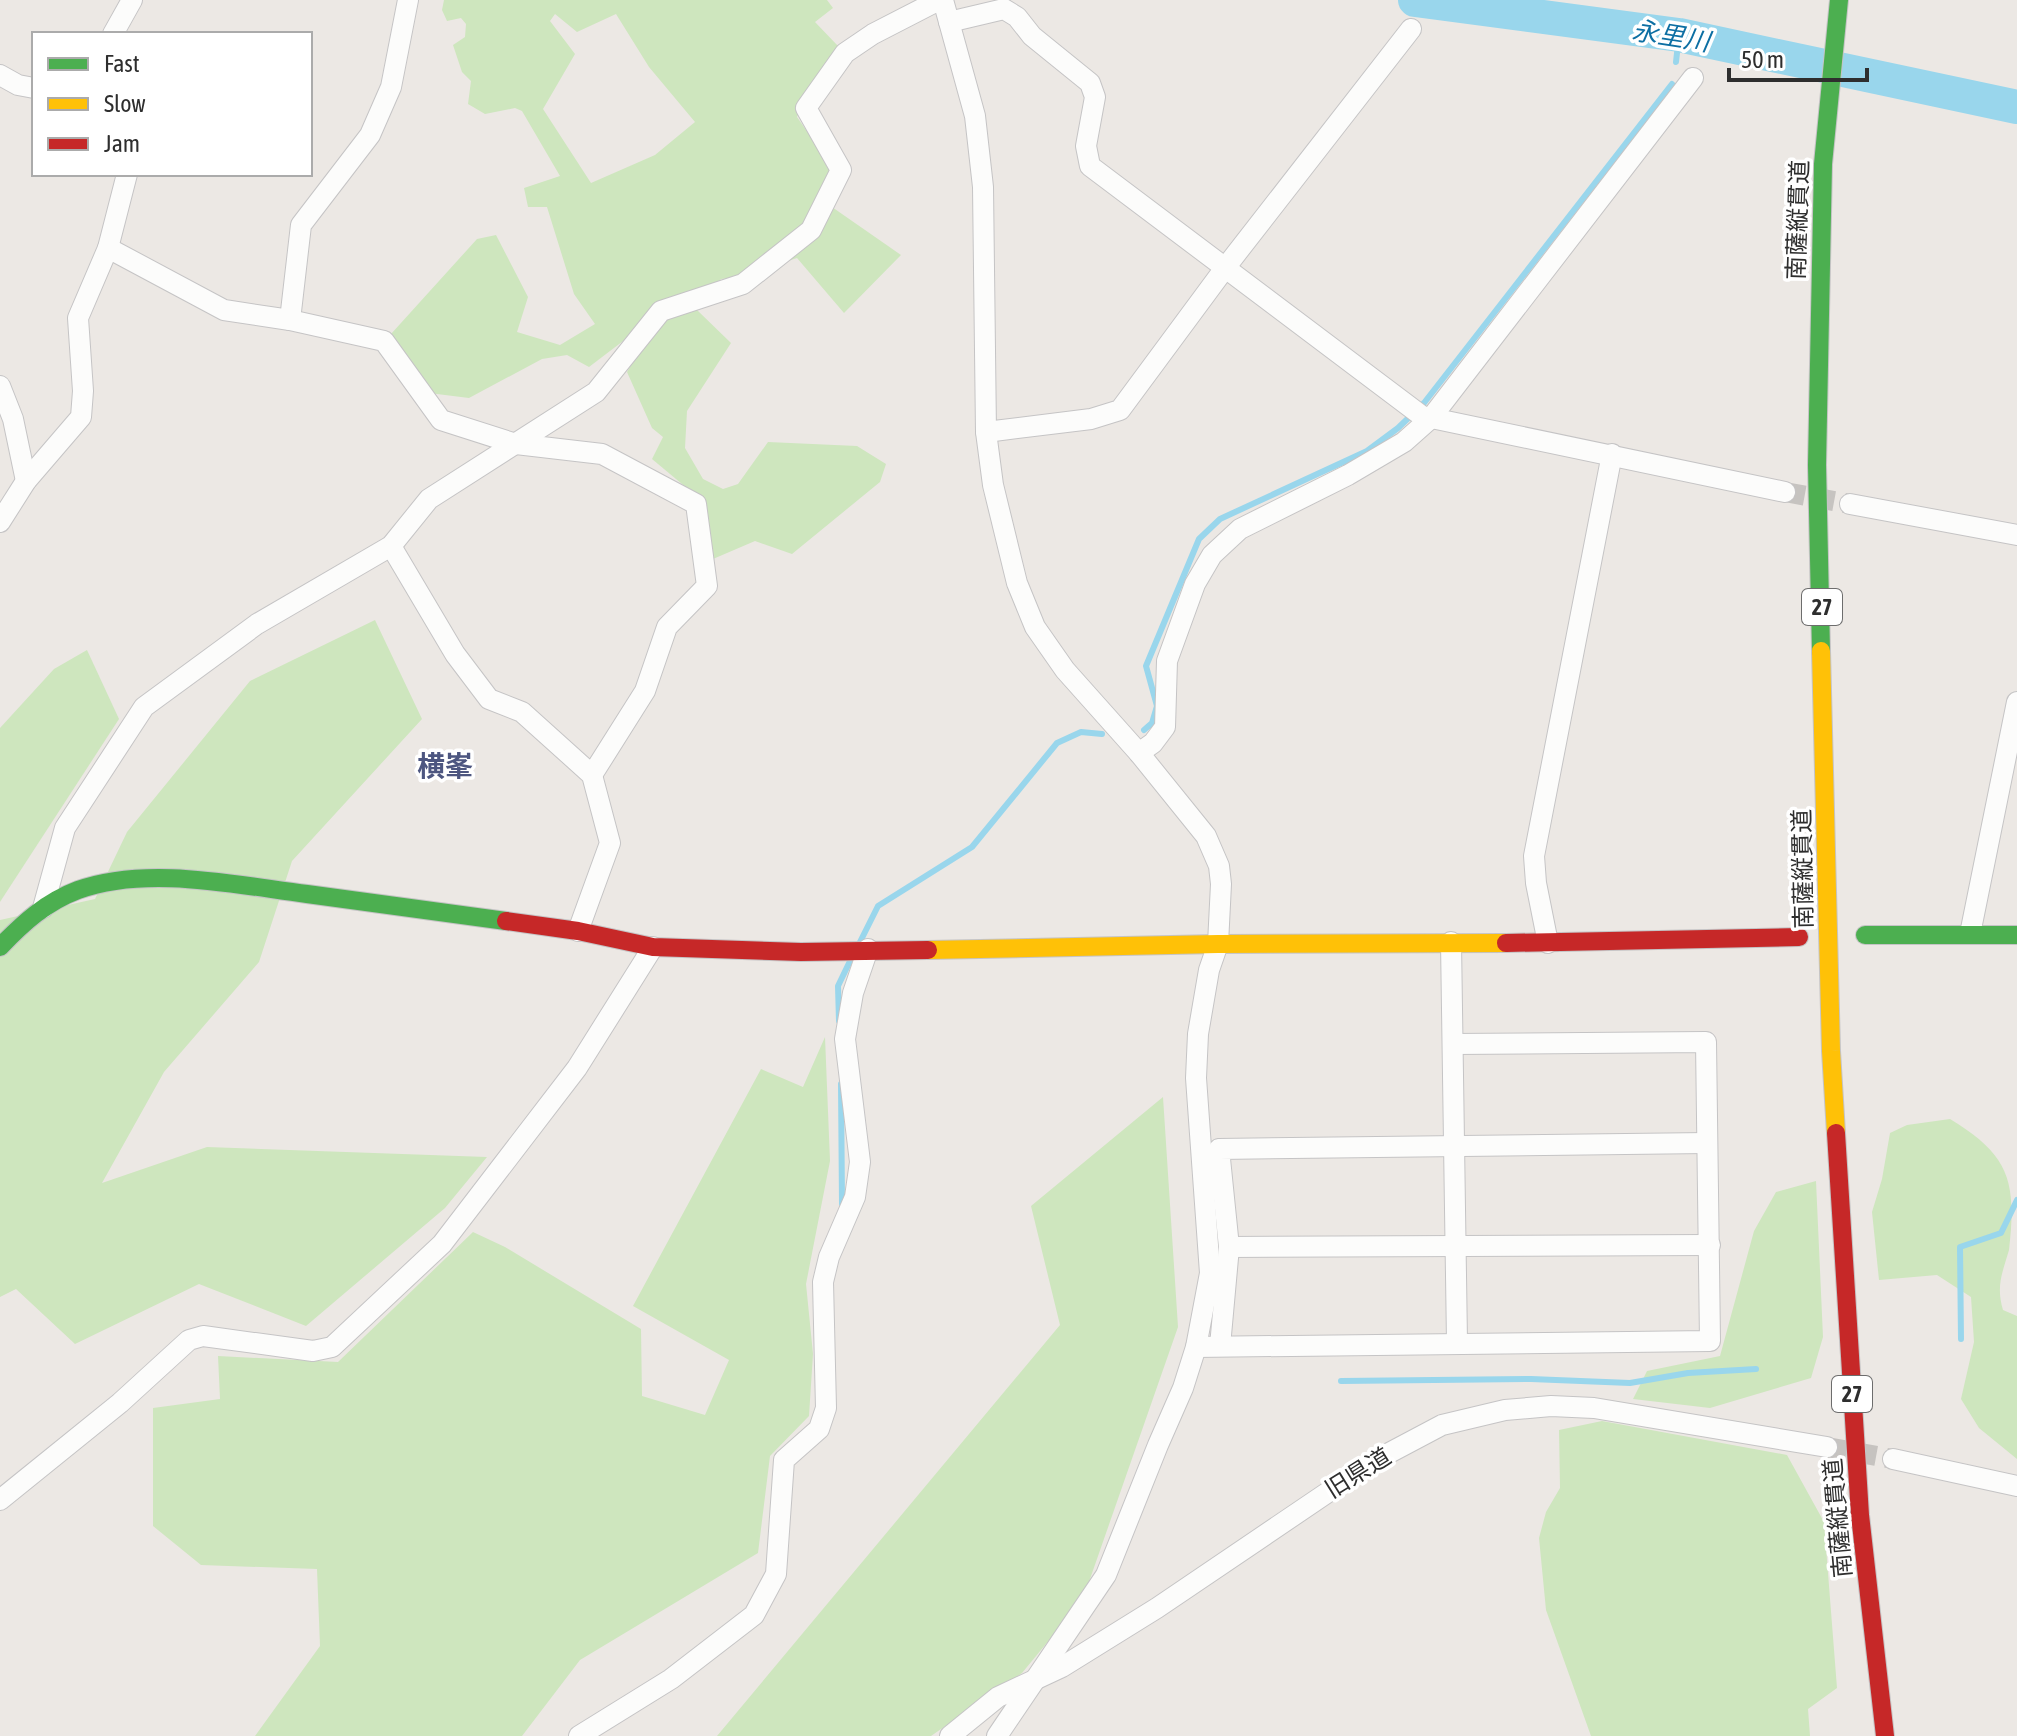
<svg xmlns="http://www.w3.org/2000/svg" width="2017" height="1736" viewBox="0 0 2017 1736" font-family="'Asap Condensed','Noto Sans JP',sans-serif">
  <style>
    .green { fill: #cee6be; fill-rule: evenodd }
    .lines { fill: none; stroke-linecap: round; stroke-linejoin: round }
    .stream { stroke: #99d6ec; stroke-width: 6 }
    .river { stroke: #99d6ec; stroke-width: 34 }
    .street-tunnel { stroke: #c6c3c0; stroke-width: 20; stroke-dasharray: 20 10; stroke-linecap: butt }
    .street-casing { stroke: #c5c4c5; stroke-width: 22 }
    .fast-casing { stroke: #c5c4c5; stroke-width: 20 }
    .slow-casing { stroke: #c5c4c5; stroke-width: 20 }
    .jam-casing { stroke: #c5c4c5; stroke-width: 20 }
    .street { stroke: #fcfcfb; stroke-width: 20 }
    .fast { stroke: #4caf50; stroke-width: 18 }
    .slow { stroke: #ffc107; stroke-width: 18 }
    .jam { stroke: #c62828; stroke-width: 18 }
    .labels { text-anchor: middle; stroke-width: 7; stroke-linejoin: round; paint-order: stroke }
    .shield { fill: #fff; stroke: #6d6d6d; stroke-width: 2 }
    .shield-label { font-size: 22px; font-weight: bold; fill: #2e2e2e }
    .street-label { font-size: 24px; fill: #2e2e2e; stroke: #fff }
    .water-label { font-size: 26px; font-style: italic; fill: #0d6fa3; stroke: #fff }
    .quarter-label { font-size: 28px; font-weight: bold; fill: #4d5680; stroke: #fff }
  </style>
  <rect width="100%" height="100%" fill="#ece8e4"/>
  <g class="green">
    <path d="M 444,0 L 827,0 L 833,8 L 815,22 L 838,46 L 811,85 L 797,117 L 833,169 L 819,198 L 901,255 L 844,313 L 797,258 L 740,277 L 721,279 L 697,310 L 731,343 L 687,411 L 685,448 L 703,479 L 723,489 L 738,484 L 768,442 L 857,446 L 886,464 L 880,482 L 792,554 L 755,541 L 713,559 L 688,489 L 652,459 L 663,437 L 652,428 L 627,372 L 642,346 L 631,335 L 589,367 L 567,355 L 542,359 L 469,398 L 429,393 L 391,334 L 477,239 L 496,235 L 528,297 L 517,332 L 560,345 L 595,324 L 574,294 L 547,207 L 528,207 L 524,188 L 560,176 L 522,111 L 515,108 L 485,114 L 468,104 L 471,81 L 462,72 L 453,45 L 465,37 L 466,24 L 461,18 L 447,21 L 442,10 ZM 555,14 L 577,32 L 616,14 L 649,67 L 695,122 L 655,155 L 591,183 L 543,109 L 575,54 L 550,21 Z"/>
    <path d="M 375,620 L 422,719 L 292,861 L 259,962 L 164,1072 L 102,1183 L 207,1147 L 487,1157 L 445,1208 L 306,1326 L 199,1284 L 75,1344 L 16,1289 L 0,1297 L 0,920 L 95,899 L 127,832 L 250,681 Z"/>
    <path d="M 87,650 L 119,719 L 0,902 L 0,728 L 54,669 Z"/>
    <path d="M 825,1037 L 830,1161 L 806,1284 L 813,1354 L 809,1416 L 770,1456 L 758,1553 L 580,1660 L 522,1736 L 255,1736 L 320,1646 L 317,1569 L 201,1565 L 153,1526 L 153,1408 L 220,1399 L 218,1356 L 338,1362 L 473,1232 L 505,1247 L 641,1329 L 642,1396 L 705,1415 L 729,1360 L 633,1306 L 761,1069 L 803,1087 Z"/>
    <path d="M 1163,1097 L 1178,1327 L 1083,1599 L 1022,1673 L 931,1736 L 717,1736 L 1060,1325 L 1031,1206 Z"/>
    <path d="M 1950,1119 C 2009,1155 2017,1180 2009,1250 C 2002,1274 1996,1286 2003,1310 L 2017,1316 L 2017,1459 L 1979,1428 L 1961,1399 L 1974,1342 L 1971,1297 L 1937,1275 L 1879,1280 L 1872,1212 L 1882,1179 L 1890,1133 L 1907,1125 Z"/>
    <path d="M 1816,1181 L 1823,1337 L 1811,1378 L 1710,1408 L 1633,1399 L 1647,1371 L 1720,1356 L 1754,1231 L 1776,1192 Z"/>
    <path d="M 1602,1421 L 1787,1455 L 1824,1522 L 1837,1688 L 1808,1709 L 1810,1736 L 1591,1736 L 1546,1610 L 1539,1538 L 1546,1512 L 1560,1488 L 1559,1430 Z"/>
  </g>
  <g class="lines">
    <g class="stream">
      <path d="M 1676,62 L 1679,35"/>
      <path d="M 1144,730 L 1152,723 L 1157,706 L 1146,666 L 1199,539 L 1220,519 L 1367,451 L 1398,428 L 1424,403 L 1672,84"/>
      <path d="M 860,942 L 878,906 L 972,847 L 1057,743 L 1081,732 L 1102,734"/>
      <path d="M 839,1021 L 838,986 L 851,959"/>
      <path d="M 841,1084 L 842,1204"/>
      <path d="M 1961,1339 L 1960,1247 L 2001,1233 L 2017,1200"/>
      <path d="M 1341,1381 L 1531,1379 L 1630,1383 L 1688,1373 L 1756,1369"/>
    </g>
    <path class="river" d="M 1415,0 L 1679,35 L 2017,107"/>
    <g class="street-tunnel">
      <path d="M 1785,492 L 1850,504"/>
      <path d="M 1827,1447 L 1893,1459"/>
    </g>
    <g class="street-casing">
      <g id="street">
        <path d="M 943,0 L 975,116 L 983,187 L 986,432 L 993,485 L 1017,583 L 1035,627 L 1065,670 L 1139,753 L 1206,836 L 1219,866 L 1221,884 L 1218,944 L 1209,970 L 1198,1034 L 1196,1078 L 1210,1273 L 1196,1347 L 1183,1388 L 1158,1445 L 1106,1575 L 997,1736"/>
        <path d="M 949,22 L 1004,9 L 1017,17 L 1032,36 L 1090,83 L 1095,97 L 1086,146 L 1090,166 L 1422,416 L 1785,492"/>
        <path d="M 113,34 L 132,0"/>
        <path d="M 0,75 L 18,85 L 34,88"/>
        <path d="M 108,248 L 224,310 L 290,320 L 384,341 L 441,420 L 516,444 L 602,454 L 696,504 L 707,586 L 667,627 L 645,691 L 592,775"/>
        <path d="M 290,320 L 301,225 L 370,135 L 391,87 L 408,0"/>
        <path d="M 0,386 L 13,419 L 26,481"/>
        <path d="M 986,432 L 1091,419 L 1120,410 L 1225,268 L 1411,29"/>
        <path d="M 1850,504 L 2017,535"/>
        <path d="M 0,522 L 26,481 L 81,417 L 83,391 L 78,318 L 108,248 L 127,174"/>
        <path d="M 391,546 L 455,654 L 489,699 L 522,712 L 592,775 L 610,843 L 578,931"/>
        <path d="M 1139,753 L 1153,743 L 1165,727 L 1167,661 L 1195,584 L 1212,555 L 1240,529 L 1348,475 L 1404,442 L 1431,418 L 1693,78"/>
        <path d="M 43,908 L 65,828 L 144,707 L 257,624 L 391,546 L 429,499 L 596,392 L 661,311 L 743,284 L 811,230 L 841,170 L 806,108 L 845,53 L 873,34 L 939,0"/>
        <path d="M 1970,934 L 2017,702"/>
        <path d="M 1451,942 L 1457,1342"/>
        <path d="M 1548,943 L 1536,883 L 1534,856 L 1612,454"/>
        <path d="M 1229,1247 L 1710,1245"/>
        <path d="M 1220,1346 L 1229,1247 L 1219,1149 L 1707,1143"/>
        <path d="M 1196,1347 L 1710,1341 L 1706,1042 L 1453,1044"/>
        <path d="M 1893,1459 L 2017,1486"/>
        <path d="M 0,1500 L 120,1403 L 189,1340 L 203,1336 L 313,1351 L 332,1347 L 442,1244 L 577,1068 L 653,947"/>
        <path d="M 579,1736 L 671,1679 L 754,1615 L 776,1574 L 784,1460 L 819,1429 L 826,1408 L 823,1282 L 829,1257 L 855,1197 L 860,1162 L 845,1039 L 853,993 L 868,949"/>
        <path d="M 950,1736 L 998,1697 L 1062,1667 L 1157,1608 L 1374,1461 L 1442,1425 L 1505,1410 L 1551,1406 L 1594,1408 L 1827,1447"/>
      </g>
    </g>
    <g class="fast-casing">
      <g id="fast">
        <path d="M 1821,651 L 1817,465 L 1823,164 L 1839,0"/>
        <path d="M 1865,935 L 2017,935"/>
        <path d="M 0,947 C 23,923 46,902 78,890 C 147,865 236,885 307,894 C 373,903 440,912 506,921"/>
      </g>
    </g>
    <g class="slow-casing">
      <g id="slow">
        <path d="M 1821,651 L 1831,1051 L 1836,1133"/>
        <path d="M 928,950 L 1218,944 L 1506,943"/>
      </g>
    </g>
    <g class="jam-casing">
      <g id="jam">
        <path d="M 506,921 L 578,931 L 653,947 L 801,952 L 928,950"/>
        <path d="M 1506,943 L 1799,937"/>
        <path d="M 1836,1133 L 1860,1515 L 1885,1736"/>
      </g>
    </g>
    <use href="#street" class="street"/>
    <use href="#fast" class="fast"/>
    <use href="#slow" class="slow"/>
    <use href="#jam" class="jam"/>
  </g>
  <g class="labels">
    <g class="shield">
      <rect x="1802" y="589" width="40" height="36" rx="6"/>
      <rect x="1832" y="1376" width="40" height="36" rx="6"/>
    </g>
    <g class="shield-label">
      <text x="1822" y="615">27</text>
      <text x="1852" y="1402">27</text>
    </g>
    <g class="street-label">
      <text transform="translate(1798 220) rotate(-88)" y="8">南薩縦貫道</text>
      <text transform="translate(1803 869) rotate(-91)" y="8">南薩縦貫道</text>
      <text transform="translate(1358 1473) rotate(-32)" y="8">旧県道</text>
      <text transform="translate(1838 1518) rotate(-95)" y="8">南薩縦貫道</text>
    </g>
    <g class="water-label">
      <text transform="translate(1671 36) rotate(9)" y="9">永里川</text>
    </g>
    <g class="quarter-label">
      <text x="445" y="776">横峯</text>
    </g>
  </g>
  <rect x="32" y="32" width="280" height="144" fill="#ffffff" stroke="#ababab" stroke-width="2"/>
  <rect x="48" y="58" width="40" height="12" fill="#4caf50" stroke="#ababab" stroke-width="2"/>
  <text x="104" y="72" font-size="24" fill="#2e2e2e">Fast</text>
  <rect x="48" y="98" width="40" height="12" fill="#ffc107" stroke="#ababab" stroke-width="2"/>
  <text x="104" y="112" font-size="24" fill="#2e2e2e">Slow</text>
  <rect x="48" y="138" width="40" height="12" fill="#c62828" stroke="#ababab" stroke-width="2"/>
  <text x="104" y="152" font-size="24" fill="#2e2e2e">Jam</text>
  <path d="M1729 68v12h138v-12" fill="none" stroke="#2e2e2e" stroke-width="4"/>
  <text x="1741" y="68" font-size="24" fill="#2e2e2e" stroke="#ffffff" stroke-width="6" paint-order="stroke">50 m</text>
</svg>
